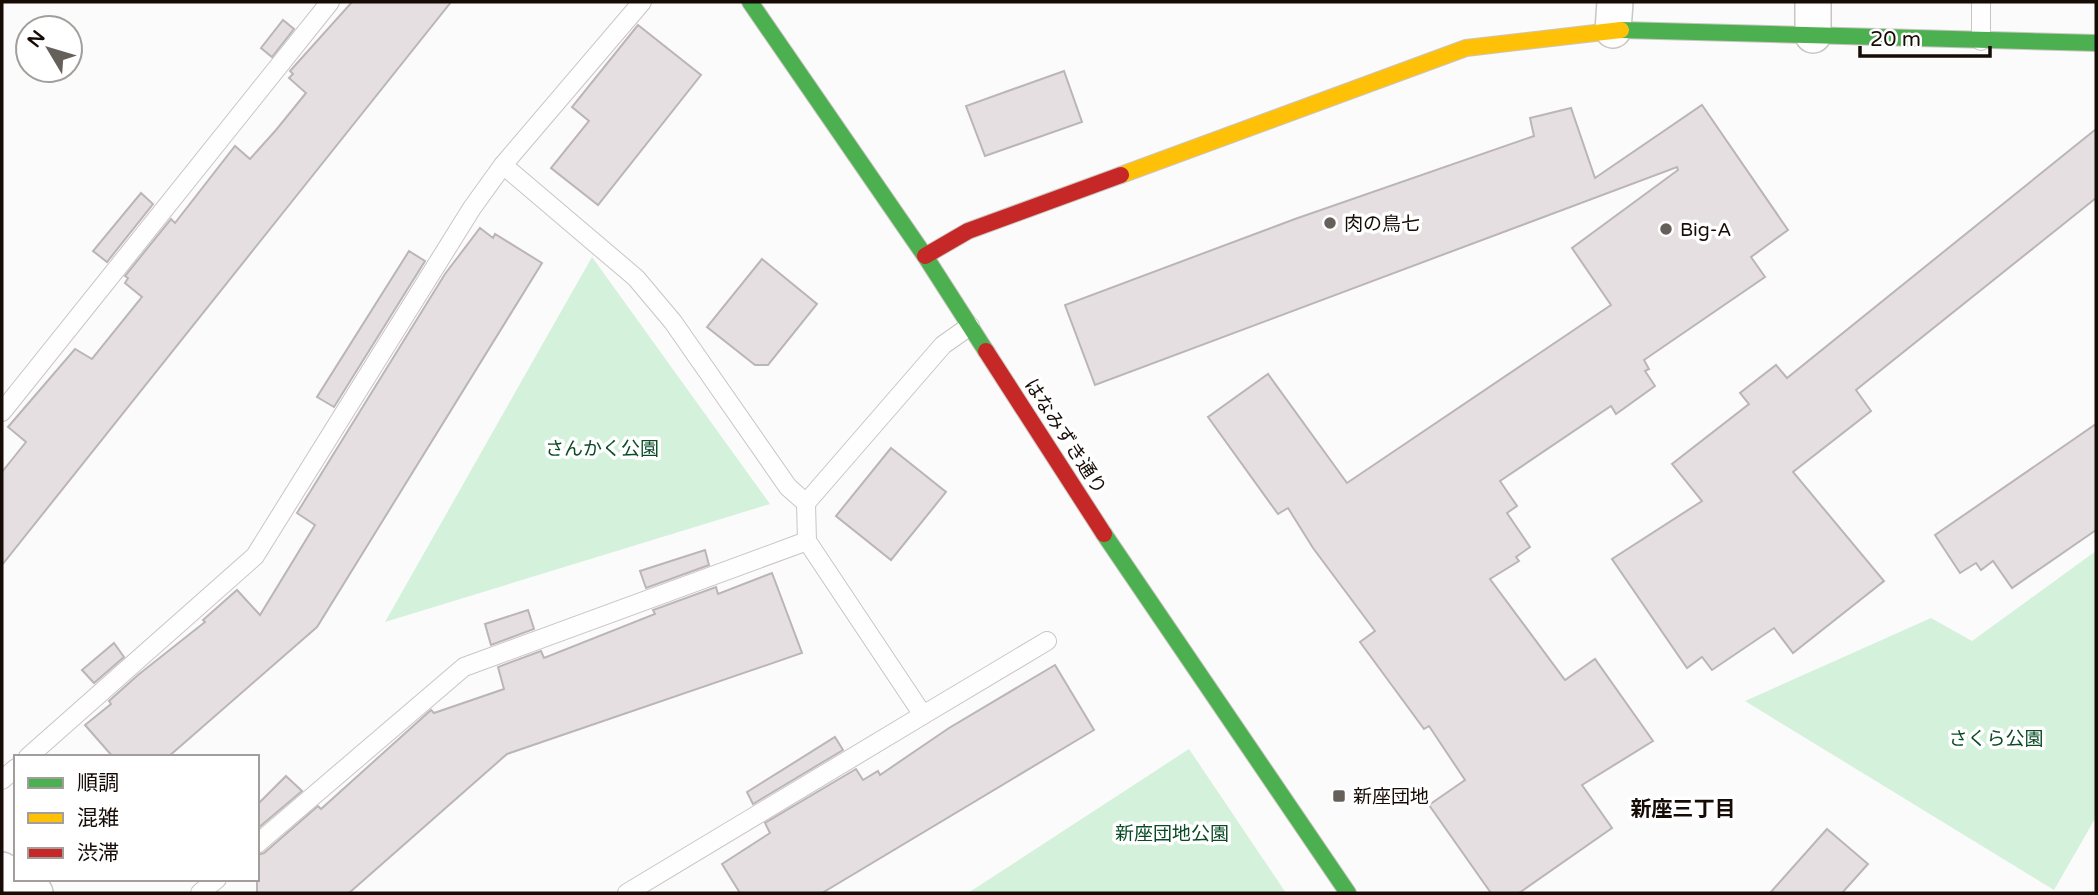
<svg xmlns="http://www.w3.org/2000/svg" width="2098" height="895" viewBox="0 0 2098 895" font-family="'Varela Round','Noto Sans JP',sans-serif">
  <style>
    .green { fill: #d4f1db }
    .building { fill: #e6dfe1; stroke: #bbb5b7; stroke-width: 2 }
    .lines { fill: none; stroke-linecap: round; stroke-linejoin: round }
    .lane-casing { stroke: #cac5c1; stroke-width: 20 }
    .street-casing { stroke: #cac5c1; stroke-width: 38 }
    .fast-casing { stroke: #cac5c1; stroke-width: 18 }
    .slow-casing { stroke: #cac5c1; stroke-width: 18 }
    .jam-casing { stroke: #cac5c1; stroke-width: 18 }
    .lane { stroke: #fefefe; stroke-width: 18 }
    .street { stroke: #fefefe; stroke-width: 35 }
    .fast { stroke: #4caf50; stroke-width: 16 }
    .slow { stroke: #ffc107; stroke-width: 16 }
    .jam { stroke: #c62828; stroke-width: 16 }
    .poi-dot { fill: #66605b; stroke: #fff; stroke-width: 2.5 }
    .labels { text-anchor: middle; stroke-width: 7; stroke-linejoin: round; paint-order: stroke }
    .poi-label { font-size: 19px; fill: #160c05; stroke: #fff; text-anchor: start }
    .street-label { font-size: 19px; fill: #160c05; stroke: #fff }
    .park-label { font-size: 19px; fill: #0a4b25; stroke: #fff }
    .neighbourhood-label { font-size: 21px; font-weight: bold; fill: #160c05; stroke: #fff }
  </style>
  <rect width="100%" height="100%" fill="#fbfbfb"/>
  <g class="green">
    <path d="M 592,257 L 770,504 L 385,622 Z"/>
    <path d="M 2096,551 L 2096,817 L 2054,890 L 1745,701 L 1931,618 L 1972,641 Z"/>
    <path d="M 1189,749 L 1286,893 L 968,893 Z"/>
  </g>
  <g class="building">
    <path d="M 352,2 L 451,2 L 2,565 L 2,472 L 26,442 L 8,427 L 75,349 L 92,359 L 142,297 L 125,283 L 128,278 L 125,276 L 171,219 L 175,223 L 235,146 L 250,159 L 276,130 L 306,93 L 289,78 L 293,74 L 290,71 Z"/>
    <path d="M 283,20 L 294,29 L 272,57 L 261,48 Z"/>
    <path d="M 638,25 L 701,75 L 598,205 L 551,168 L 589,121 L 572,107 Z"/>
    <path d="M 1064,71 L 1082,122 L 985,156 L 966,106 Z"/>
    <path d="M 1702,105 L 1788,230 L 1751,257 L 1765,277 L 1644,360 L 1649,369 L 1645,371 L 1655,386 L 1616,414 L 1611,406 L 1500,481 L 1517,506 L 1507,513 L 1530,547 L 1516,557 L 1519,561 L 1490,579 L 1565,680 L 1595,659 L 1653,741 L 1582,785 L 1612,828 L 1519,893 L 1491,893 L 1429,805 L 1465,780 L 1429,726 L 1424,729 L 1360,642 L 1375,631 L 1313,548 L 1288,508 L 1278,514 L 1208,417 L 1268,374 L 1347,483 L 1611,305 L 1572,248 L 1678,170 L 1677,167 L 1095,385 L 1065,305 L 1295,219 L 1534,136 L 1530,118 L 1571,108 L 1595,178 Z"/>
    <path d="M 2096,129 L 2096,198 L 1856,390 L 1871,411 L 1793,472 L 1884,581 L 1793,653 L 1774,628 L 1712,670 L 1702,657 L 1687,668 L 1612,559 L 1702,501 L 1672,464 L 1749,404 L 1740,393 L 1776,365 L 1787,378 Z"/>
    <path d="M 141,193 L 153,204 L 107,262 L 93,251 Z"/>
    <path d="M 480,228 L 493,238 L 495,234 L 542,263 L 317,627 L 168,757 L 113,757 L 85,725 L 111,704 L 109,701 L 138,675 L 205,622 L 203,620 L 237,590 L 260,615 L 315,525 L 297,513 L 445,274 Z"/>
    <path d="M 409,251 L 425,261 L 334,407 L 317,397 Z"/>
    <path d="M 762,259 L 817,304 L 768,365 L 755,365 L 707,327 Z"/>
    <path d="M 2096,424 L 2096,530 L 2012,588 L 1993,561 L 1981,570 L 1976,563 L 1960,573 L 1935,535 Z"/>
    <path d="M 891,448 L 946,492 L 891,560 L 836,516 Z"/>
    <path d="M 705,550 L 709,565 L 646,588 L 640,571 Z"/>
    <path d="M 772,573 L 802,653 L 507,754 L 349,893 L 257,893 L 257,855 L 264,853 L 318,806 L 321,809 L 431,710 L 434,713 L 504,689 L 498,667 L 541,651 L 544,658 L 655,614 L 653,610 L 716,587 L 718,594 Z"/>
    <path d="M 528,610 L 534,629 L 491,645 L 485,624 Z"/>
    <path d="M 114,643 L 124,657 L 94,683 L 82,670 Z"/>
    <path d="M 1055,665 L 1094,730 L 822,893 L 740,893 L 722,864 L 770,833 L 765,823 L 856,769 L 863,780 L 878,771 L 880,775 L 949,728 Z"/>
    <path d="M 835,737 L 843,750 L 753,804 L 747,792 Z"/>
    <path d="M 286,776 L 302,791 L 257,829 L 257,805 Z"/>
    <path d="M 1827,829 L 1868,864 L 1842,893 L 1770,893 Z"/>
  </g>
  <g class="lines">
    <g class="lane-casing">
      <g id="lane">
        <path d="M 1981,41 L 1981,2"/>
        <path d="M 503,165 L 636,278 L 673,322 L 788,487 L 806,503 L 943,345 L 970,326"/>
        <path d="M 2,412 L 330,2"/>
        <path d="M 806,503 L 807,541 L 923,715 L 1047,641"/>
        <path d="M 28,757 L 255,556 L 472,208 L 503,165 L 642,2"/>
        <path d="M 2,780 L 16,768"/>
        <path d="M 257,844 L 464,667 L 807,541"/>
        <path d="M 200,893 L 217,879"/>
        <path d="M 627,893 L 923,715"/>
      </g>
    </g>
    <g class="street-casing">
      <g id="street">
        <path d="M 1813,2 L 1813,35"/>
        <path d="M 1613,30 L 1615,2"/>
        <path d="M 2,870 L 35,893"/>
      </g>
    </g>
    <g class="fast-casing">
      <g id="fast">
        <path d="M 750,2 L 925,256 L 986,351"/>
        <path d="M 1621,30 L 2096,43"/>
        <path d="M 1104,534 L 1348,893"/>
      </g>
    </g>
    <g class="slow-casing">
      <path id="slow" d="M 1121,175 L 1466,48 L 1621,30"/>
    </g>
    <g class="jam-casing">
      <g id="jam">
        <path d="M 925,256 L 968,231 L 1121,175"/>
        <path d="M 986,351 L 1104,534"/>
      </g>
    </g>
    <use href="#lane" class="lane"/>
    <use href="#street" class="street"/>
    <use href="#fast" class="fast"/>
    <use href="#slow" class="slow"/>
    <use href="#jam" class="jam"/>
  </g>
  <g class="poi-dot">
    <circle cx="1330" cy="223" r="7"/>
    <circle cx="1666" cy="229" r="7"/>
    <rect x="1332" y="789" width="14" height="14" rx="3.5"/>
  </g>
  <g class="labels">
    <g class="poi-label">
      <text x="1344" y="230">肉の鳥七</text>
      <text x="1680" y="236">Big-A</text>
      <text x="1353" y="803">新座団地</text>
    </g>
    <g class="street-label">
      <text transform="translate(1066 436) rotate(57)" y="7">はなみずき通り</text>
    </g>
    <g class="park-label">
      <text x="602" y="455">さんかく公園</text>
      <text x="1996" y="745">さくら公園</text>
      <text x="1172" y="840">新座団地公園</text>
    </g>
    <g class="neighbourhood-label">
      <text x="1683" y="816">新座三丁目</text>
    </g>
  </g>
  <rect width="2098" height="895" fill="none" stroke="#160c05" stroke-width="7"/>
  <rect x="14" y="755" width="245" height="126" fill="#ffffff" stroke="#a29e9b" stroke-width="2"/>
  <rect x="28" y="778" width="35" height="10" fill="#4caf50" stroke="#a29e9b" stroke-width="2"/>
  <text x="77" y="790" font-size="21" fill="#160c05">順調</text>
  <rect x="28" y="813" width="35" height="10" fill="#ffc107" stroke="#a29e9b" stroke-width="2"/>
  <text x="77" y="825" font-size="21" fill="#160c05">混雑</text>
  <rect x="28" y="848" width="35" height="10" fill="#c62828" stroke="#a29e9b" stroke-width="2"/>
  <text x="77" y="860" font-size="21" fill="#160c05">渋滞</text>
  <g transform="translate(49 49) rotate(308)"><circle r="33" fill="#ffffff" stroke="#a29e9b" stroke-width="2"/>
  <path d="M0-5L12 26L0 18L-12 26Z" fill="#66605b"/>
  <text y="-10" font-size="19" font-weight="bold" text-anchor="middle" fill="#160c05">N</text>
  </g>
  <path d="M1860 46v10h130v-10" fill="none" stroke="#160c05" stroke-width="3.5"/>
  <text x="1870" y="46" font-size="21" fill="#160c05" stroke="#ffffff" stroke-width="5" paint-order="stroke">20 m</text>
</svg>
